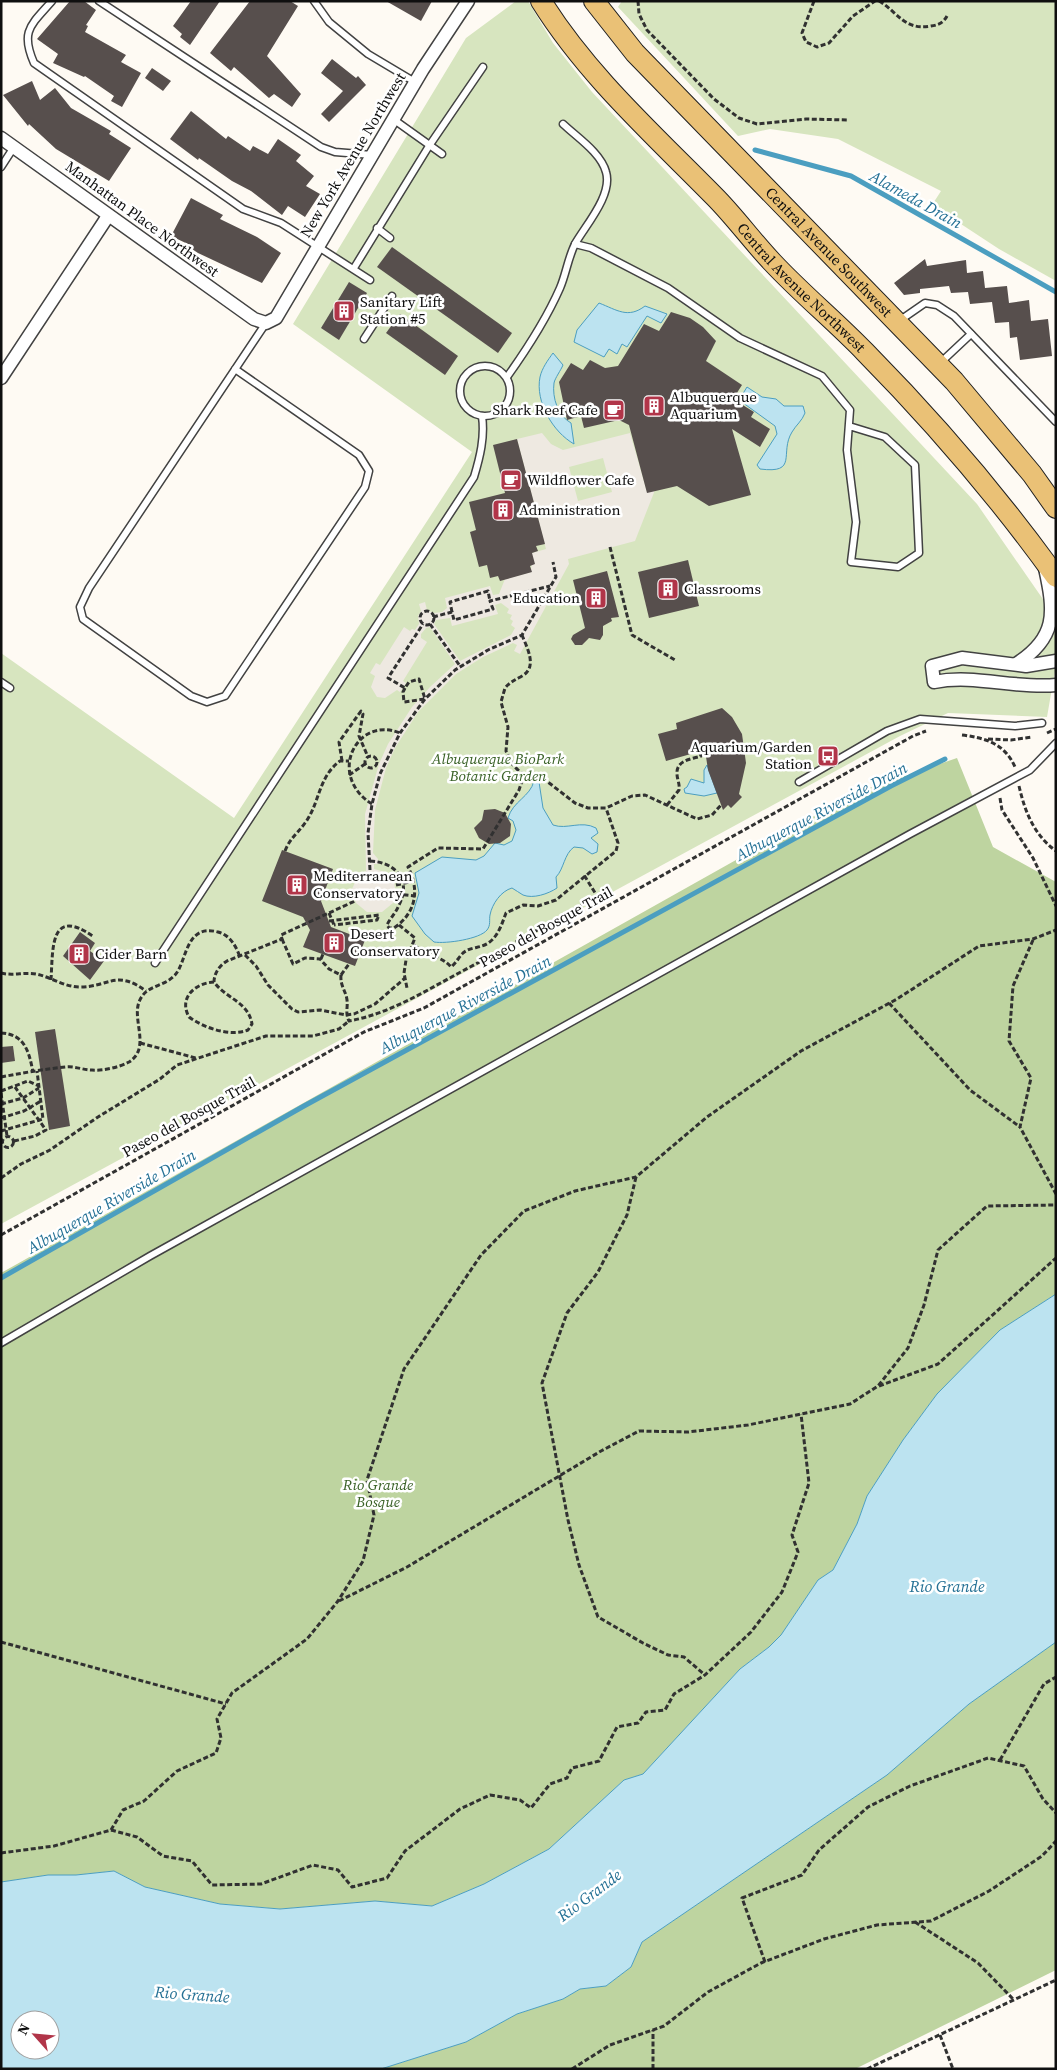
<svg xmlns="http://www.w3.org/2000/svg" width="1057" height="2070" viewBox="0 0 1057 2070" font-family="'Source Serif 4',serif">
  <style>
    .green { fill: #d7e5bf }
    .forest { fill: #bed4a0 }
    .plaza { fill: #eee9e1; fill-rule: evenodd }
    .water { fill: #bce3f0; stroke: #4b9ec0; fill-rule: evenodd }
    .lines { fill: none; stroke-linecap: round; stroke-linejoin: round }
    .stream { stroke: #4b9ec0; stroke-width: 5 }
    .building { fill: #574f4d }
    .service-casing { stroke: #424242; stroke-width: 9 }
    .minor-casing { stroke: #424242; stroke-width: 15 }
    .primary-casing { stroke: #202020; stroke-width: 22 }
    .path { stroke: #313131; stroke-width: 3; stroke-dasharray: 5 2.5; stroke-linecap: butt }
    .service { stroke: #fff; stroke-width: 6 }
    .minor { stroke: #fff; stroke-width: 12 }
    .primary { stroke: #eac176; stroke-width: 20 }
    .path-bridge { stroke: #313131; stroke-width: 3; stroke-dasharray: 5 2.5; stroke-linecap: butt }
    .labels { text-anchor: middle; stroke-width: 5; stroke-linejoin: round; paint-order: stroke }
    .street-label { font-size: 15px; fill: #0f0f0f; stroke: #fff }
    .poi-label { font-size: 15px; fill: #0f0f0f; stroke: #fff; text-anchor: start }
    .park-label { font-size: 15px; font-style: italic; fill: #396126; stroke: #fff }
    .water-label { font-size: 16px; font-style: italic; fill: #257195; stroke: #fff }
  </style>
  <rect width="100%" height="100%" fill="#fefaf3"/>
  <g class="green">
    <path d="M 516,1 L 528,1 L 553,43 L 592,92 L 977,504 L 1056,618 L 1056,665 L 1047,717 L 948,713 L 900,736 L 1,1224 L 1,653 L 234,818 L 472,452 L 293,324 L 466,38 Z"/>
    <path d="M 622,1 L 1056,1 L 1056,281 L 999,249 L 932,205 L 941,191 L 838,139 L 770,129 L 738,136 L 618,7 Z"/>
  </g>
  <g class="forest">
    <path d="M 957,758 L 993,847 L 1056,882 L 1056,1294 L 1000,1330 L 937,1394 L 903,1440 L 867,1496 L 857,1524 L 833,1570 L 818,1580 L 781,1635 L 769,1647 L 740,1669 L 643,1774 L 624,1780 L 549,1849 L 484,1884 L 432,1906 L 375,1901 L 280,1909 L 220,1904 L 145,1887 L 114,1871 L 76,1875 L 48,1875 L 1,1882 L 1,1273 L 855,793 Z"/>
    <path d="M 1056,1642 L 1056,1970 L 855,2069 L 381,2069 L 466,2042 L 517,2014 L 563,1999 L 580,1989 L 606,1986 L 631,1967 L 642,1942 L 887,1775 L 969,1704 Z"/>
  </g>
  <path class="plaza" d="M 542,433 L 551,444 L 563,450 L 630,433 L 647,492 L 655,490 L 635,541 L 568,559 L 569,564 L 520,654 L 514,651 L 517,645 L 513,643 L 483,657 L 456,674 L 418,712 L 395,748 L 386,768 L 375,810 L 373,853 L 378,859 L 378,864 L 374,864 L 374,869 L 385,872 L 394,880 L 396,897 L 393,903 L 382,912 L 367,912 L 356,903 L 352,889 L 358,876 L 366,871 L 365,814 L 379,764 L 388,744 L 412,707 L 430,687 L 455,664 L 430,627 L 426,628 L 421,634 L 421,638 L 427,642 L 403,681 L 406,683 L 400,692 L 397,690 L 385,698 L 377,697 L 371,687 L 375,676 L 370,673 L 376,663 L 380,665 L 404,627 L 410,631 L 412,629 L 415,630 L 419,624 L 418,616 L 421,611 L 419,604 L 425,602 L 427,610 L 434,613 L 442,612 L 447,608 L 445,598 L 490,586 L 493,595 L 499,594 L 505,579 L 531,572 L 532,553 L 546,549 L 517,439 ZM 603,458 L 612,492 L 578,501 L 569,467 ZM 501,603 L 509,609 L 507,613 L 512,615 L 510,619 L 513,621 L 511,625 L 515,628 L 511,635 L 460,661 L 434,624 L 436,620 L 450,618 L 452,626 L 498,614 L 495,605 Z"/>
  <g class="water">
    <path d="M 599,303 C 617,310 628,319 645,306 L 667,314 L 661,323 L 647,316 L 627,347 L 622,344 L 617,354 L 609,349 L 604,357 L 574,342 L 577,330 Z"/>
    <path d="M 553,353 L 563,365 C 561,370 555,378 554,383 C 552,398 558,416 571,423 L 574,444 C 553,432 535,402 540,377 C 542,368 548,360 553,353 Z"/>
    <path d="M 747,387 L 762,397 L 776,399 L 784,406 L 803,406 L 805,413 C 802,421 796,425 792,432 C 779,453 799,474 760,469 L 757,465 L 777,434 L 775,426 L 739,400 Z"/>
    <path d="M 707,765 L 717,793 L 704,796 L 685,793 L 684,789 L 687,787 L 691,779 L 704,783 L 704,770 Z"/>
    <path d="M 534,781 L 539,782 L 543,808 L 553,825 C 567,830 581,820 596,828 L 598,833 L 591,838 L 598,844 L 597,852 L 592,854 L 583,848 L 574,847 C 564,854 564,869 556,877 L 557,888 C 548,894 533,899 523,895 C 519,893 516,890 512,888 C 501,891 492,904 490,915 C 489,920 491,925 487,930 C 480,939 446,944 434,942 L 425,934 L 412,916 L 419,893 L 415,873 L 442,857 L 476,860 L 484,856 L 495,843 L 504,845 L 512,841 L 516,830 L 513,821 L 508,818 C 513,801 530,797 534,781 Z"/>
    <path d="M 1056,1294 L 1056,1642 L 969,1704 L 887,1775 L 642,1942 L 631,1967 L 606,1986 L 580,1989 L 563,1999 L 517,2014 L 466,2042 L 381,2069 L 1,2069 L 1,1882 L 48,1875 L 76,1875 L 114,1871 L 145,1887 L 220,1904 L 280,1909 L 375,1901 L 432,1906 L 484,1884 L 549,1849 L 624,1780 L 643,1774 L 740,1669 L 769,1647 L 781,1635 L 818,1580 L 833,1570 L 857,1524 L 867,1496 L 903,1440 L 937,1394 L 1000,1330 ZM 20,2020 L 50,2020 L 50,2050 L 20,2050 Z"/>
  </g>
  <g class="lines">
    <g class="stream">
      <path d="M 755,150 L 851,176 L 1056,292"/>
      <path d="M 1,1278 L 304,1106 L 891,786 L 945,759"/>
    </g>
  </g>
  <g class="building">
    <path d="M 70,1 L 84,1 L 96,10 L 86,25 L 88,26 L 85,32 L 126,55 L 121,62 L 141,73 L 122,107 L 111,101 L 114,96 L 85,76 L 84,77 L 53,63 L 58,54 L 37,39 Z"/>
    <path d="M 191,1 L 220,1 L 190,45 L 180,37 L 182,34 L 173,26 Z"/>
    <path d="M 250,1 L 290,1 L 298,6 L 267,56 L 301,94 L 292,107 L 274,94 L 269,98 L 234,67 L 231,71 L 210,53 Z"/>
    <path d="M 386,1 L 432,1 L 421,21 Z"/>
    <path d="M 332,59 L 356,78 L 358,76 L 366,85 L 329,122 L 321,114 L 343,91 L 321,73 Z"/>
    <path d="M 152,68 L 171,81 L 163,91 L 145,78 Z"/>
    <path d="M 32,81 L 40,100 L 55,88 L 71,108 L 111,131 L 109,134 L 131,148 L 109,181 L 56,149 L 29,124 L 28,126 L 3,95 Z"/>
    <path d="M 191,111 L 226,139 L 228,136 L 250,151 L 253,146 L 268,154 L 278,139 L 301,155 L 296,161 L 314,176 L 306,186 L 320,194 L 305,217 L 288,206 L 282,215 L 251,191 L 232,181 L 199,158 L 198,160 L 170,139 Z"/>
    <path d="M 191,198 L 223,215 L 220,219 L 257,237 L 281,253 L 262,283 L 198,253 L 189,247 L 190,245 L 171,236 Z"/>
    <path d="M 392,247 L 512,333 L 498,353 L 377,267 Z"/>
    <path d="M 925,259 L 927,266 L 966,260 L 967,273 L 983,271 L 985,288 L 1007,286 L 1009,303 L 1029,300 L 1031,321 L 1048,319 L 1052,356 L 1020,360 L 1017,337 L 1010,338 L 1009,322 L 995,323 L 992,302 L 970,304 L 968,292 L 951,293 L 949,286 L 920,289 L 920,293 L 904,295 L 894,283 Z"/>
    <path d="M 349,282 L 367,293 L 339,340 L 321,328 Z"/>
    <path d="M 671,312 L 690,318 L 703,327 L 716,341 L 706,361 L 742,385 L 733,399 L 754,412 L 751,417 L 770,429 L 760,447 L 732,429 L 751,495 L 709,506 L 677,486 L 647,493 L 629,425 L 619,420 L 584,428 L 581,416 L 567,420 L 559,382 L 571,363 L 583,370 L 590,360 L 605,368 L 618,366 L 644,324 L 659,331 Z"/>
    <path d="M 400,314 L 458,356 L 445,375 L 386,333 Z"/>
    <path d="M 517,439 L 545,544 L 536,546 L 538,551 L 532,553 L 535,564 L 530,566 L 532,572 L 500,581 L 498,576 L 490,578 L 487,565 L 479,567 L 470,532 L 476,530 L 469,502 L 505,493 L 493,445 Z"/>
    <path d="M 688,560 L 699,606 L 649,618 L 638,572 Z"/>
    <path d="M 607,571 L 619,617 L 611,618 L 612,621 L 603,626 L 603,635 L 600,640 L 589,638 L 582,645 L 575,645 L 571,639 L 573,635 L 585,628 L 573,580 Z"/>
    <path d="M 722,708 L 732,717 L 742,734 L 746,763 L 739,794 L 742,797 L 731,808 L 728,805 L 723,810 L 708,770 L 705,750 L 666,761 L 658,734 L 677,729 L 676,723 Z"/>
    <path d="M 495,809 L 505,813 L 511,824 L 510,836 L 500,843 L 489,844 L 479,838 L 474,828 L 482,820 L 484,810 Z"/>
    <path d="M 282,850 L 333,869 L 321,901 L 331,927 L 365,940 L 355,966 L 303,947 L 310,930 L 303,917 L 262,901 Z"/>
    <path d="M 80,932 L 95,943 L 90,951 L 104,961 L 90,980 L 63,956 Z"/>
    <path d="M 55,1029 L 70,1126 L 49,1130 L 35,1032 Z"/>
    <path d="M 13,1046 L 15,1061 L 1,1063 L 1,1047 Z"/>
  </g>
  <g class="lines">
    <g class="service-casing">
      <g id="service">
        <path d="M 52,1 C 31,25 20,31 34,63 L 243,209 L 281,223 L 370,280"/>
        <path d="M 99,1 L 321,147 L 335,152 L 372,155"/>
        <path d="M 314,1 L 329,22 L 368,54 L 415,82"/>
        <path d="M 393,119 L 442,154"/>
        <path d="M 1,167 L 14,147"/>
        <path d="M 377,228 L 390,238"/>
        <path d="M 575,244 L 591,248 L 668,288 L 740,338 L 822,376 L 850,410 L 847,450 L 856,522 L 851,562 L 898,567 L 919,553 L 915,465 L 885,437 L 849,426"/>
        <path d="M 354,268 L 429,146 L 483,67"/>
        <path d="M 899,321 L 925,303 L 937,305 L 954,316 L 1056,422"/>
        <path d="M 364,339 L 392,296"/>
        <path d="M 939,364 L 971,334"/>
        <circle cx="485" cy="391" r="25"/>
        <path d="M 235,369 L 359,455 L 369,471 L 365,487 L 225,696 L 207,702 L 191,696 L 83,619 L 80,607 L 89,588 L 266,323"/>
        <path d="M 507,377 C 527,349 546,320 560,288 C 566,274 568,258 575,244 C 585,226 613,195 606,172 C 601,153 578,138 563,124"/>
        <path d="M 1,682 L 10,688"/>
        <path d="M 799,782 L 887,731 L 920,719 L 1015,726 L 1042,723"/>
        <path d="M 155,963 L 474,477 C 480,457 485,437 482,416"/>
        <path d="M 1,1343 L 150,1256 L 910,834 L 1030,770 L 1056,743"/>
      </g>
    </g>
    <g class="minor-casing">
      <g id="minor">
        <path d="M 1,138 L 254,319 L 266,323 L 276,318 L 423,69 L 468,1"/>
        <path d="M 1,378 L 108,216"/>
        <path d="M 1056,661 L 1026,666 L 962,658 L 932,666 L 934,682 C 975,674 1014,689 1056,685"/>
        <path d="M 1016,664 C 1057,638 1055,613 1045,568"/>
      </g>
    </g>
    <g class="primary-casing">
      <g id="primary">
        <path id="s1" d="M 541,1 C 587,75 653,134 714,196 C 735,217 752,241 773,263 C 802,294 835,321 865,352 C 936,424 997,495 1056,577"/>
        <path id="s2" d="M 594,1 L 635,53 L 954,381 L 1032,474 L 1056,508"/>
      </g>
    </g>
    <g class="path">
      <path d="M 638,1 L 639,14 L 647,30 L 714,99 L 739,118 L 757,124 L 806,119 L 848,120"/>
      <path d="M 814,1 L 802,33 L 806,42 L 817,47 L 829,43 L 853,16 L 875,1"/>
      <path d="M 879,1 C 898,12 904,31 931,26 C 939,25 944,22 947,16"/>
      <path d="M 610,547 L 632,635 L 675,660"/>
      <circle cx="427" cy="618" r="7"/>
      <path d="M 452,612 L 450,602 L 488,591 L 490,601"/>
      <path d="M 433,617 L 452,612 L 454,620 L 493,609 L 490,601 L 550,586"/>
      <path d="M 430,624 L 460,666"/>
      <path d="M 522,635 C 527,648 538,667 522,676 C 515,680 510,682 505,688 L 501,702 L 508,727 L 506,751 L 513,765 L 521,773 L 544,779 L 575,803 L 588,808 L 606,808 L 632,796 L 645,795 L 697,819 L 712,815 L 721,805"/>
      <path d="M 405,688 L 403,692 L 404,702 L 425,699 L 419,679 L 409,682 L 405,688 L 388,678 L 423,624"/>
      <path d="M 1047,733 L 1056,729"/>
      <path d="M 962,735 C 986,738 1005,744 1015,767"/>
      <path d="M 988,739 L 1011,740 L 1032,737"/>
      <circle cx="371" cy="762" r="6"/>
      <path d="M 342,761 L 339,742 L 361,711 L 363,714 L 359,736 L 368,757"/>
      <path d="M 349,775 L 365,764"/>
      <path d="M 1019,786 C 1025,812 1034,835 1056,851"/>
      <path d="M 1000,798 L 1002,810 L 1033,858 L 1056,906"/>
      <path d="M 372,804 C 326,775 357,715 400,733"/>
      <path d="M 667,805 L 679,790 C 680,784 677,779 677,774 C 676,760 692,759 701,756 L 699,751"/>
      <path d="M 285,851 C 290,838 298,833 305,823 C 320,803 318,777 340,761 L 349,761"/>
      <path d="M 370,861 C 395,862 412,880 399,905 C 396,913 390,918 387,925 L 389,928 L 394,928 C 416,913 420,890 408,867 L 438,848 L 483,849 L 519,790 L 522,781 L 521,773"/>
      <path d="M 370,870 L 368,833 L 372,804 L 380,774 L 400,733 L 425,699 L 455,670 L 488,650 L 522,635 L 556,577 L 553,562"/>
      <path d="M 396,885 L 414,881"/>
      <path d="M 396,894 L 415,896"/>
      <path d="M 329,913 L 334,925"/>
      <path d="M 399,925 L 415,938 L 406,960 L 404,973 L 407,988"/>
      <path d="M 282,939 L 293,964 L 305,958 L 320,959 L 329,969 L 341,975 C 340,986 346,991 347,1000 C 348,1008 345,1013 349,1021 C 388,1014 422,993 457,974 C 504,949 550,923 597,896 L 584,875"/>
      <path d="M 1033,940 L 1013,986 L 1009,1041 L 1031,1078 L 1020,1127 L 1056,1194"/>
      <path d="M 414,945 C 425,955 442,956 451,967 C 456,963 459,957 463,953 C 469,948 476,948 482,946 C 497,941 501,926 506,913 L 523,905 L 538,906 L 556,900 L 616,851 L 618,843 L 606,808"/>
      <path d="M 245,955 L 256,966 L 268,985 L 292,1009 L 298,1012 L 320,1010 L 346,1015 L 354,1014 L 375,1004 L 405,978"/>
      <path d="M 321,959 L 323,954"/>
      <path d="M 1,973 C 13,976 24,972 36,974 C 51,977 64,987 80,987 C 109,987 116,969 146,991"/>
      <path d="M 341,975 L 349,964"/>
      <path d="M 51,980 C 53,947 50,906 94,937"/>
      <path d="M 214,982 C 196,983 178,997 189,1017 C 204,1028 230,1037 248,1030 L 252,1024 C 248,1001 226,999 214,982 C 214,973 220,965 227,961 L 282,939 L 281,935 L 355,901"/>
      <path d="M 889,1003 L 970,1090 L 1020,1127"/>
      <path d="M 1,1033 C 25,1034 29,1052 33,1072"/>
      <path d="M 140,1043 L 196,1058"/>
      <path d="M 1,1077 C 23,1073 44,1069 66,1067 C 75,1066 83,1070 92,1070 C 103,1071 120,1067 129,1062 C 151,1048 132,1021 139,1002 C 146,984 163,988 175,975 C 187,962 185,923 218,932 C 230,935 236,946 240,957"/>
      <path d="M 1,1091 L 28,1081 L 39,1086"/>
      <path d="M 1,1093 L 7,1136"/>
      <path d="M 1,1104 L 23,1098 L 39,1088"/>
      <path d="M 1,1118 L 24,1111 L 41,1101"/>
      <path d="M 1,1131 L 43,1119 L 37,1071"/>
      <circle cx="8" cy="1142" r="5.5"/>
      <path d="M 14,1141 L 35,1136 L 46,1130 L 15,1087"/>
      <path d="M 636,1177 L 627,1215 L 598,1272 L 567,1313 L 542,1383 L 568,1520 L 579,1565 L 598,1617 L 643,1643 L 668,1655 L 684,1657 L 705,1675"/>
      <path d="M 1,1178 L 21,1164 L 50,1150 L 98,1117 L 160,1079 L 177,1065 L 266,1036 L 313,1036 L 339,1029 L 349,1021"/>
      <path d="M 1,1235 L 364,1032 L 424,1008 L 913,736 L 926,731"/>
      <path d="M 879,1386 L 938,1364 L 1056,1258"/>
      <path d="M 339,1601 L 407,1567 L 601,1451 L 639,1431 L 688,1432 L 748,1425 L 850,1404 L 878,1386 L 908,1348 L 924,1305 L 938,1250 L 987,1206 L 1056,1205"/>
      <path d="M 1,1642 L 226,1704"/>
      <path d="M 1000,1760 L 1044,1684 L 1056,1677"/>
      <path d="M 111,1830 L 137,1837 L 163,1856 L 192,1861 L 212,1885 L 261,1884 L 313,1865 L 338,1870 L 352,1887 L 387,1878 L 405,1851 L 460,1809 L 490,1795 L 520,1800 L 531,1808 L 550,1784 L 567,1778 L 572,1768 L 599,1761 L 617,1727 L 638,1723 L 646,1712 L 665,1710 L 674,1694 L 705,1675 L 751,1632 L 782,1592 L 798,1552 L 792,1535 L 809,1483 L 801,1414"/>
      <path d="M 1,1853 L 54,1846 L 111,1830 L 123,1810 L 144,1801 L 177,1771 L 216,1753 L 221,1738 L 217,1719 L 232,1693 L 307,1639 L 338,1601 L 363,1561 L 374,1515 L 367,1480 L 404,1369 L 481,1255 L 524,1211 L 575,1191 L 636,1177 L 707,1117 L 801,1051 L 897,999 L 979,946 L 1033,939 L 1056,930"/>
      <path d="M 915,1922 L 978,1963 L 1014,2000"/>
      <path d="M 765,1962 L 742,1898 L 802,1875 L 819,1850 L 868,1807 L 910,1786 L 988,1758 L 1024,1766 L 1043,1799 L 1056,1813"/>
      <path d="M 940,2035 L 953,2069"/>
      <path d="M 572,2069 L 610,2045 L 664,2026 L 708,1992 L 761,1963 L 824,1939 L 877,1925 L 931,1921 L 989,1891 L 1042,1856 L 1056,1841"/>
      <path d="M 653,2069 L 653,2030"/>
      <path d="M 867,2069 L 1056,1980"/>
    </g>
    <use href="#service" class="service"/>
    <use href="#minor" class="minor"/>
    <use href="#primary" class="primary"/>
    <path class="path-bridge" d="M 329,921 L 379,915 L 377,920 L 334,925"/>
  </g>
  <defs>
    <g id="building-square" transform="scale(1.125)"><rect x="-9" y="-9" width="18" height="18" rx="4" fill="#b13549" stroke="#fff"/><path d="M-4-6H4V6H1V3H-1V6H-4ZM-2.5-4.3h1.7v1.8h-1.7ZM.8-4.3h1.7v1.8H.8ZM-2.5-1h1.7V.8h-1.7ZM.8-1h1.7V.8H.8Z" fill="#fff"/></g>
    <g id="cafe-square" transform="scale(1.125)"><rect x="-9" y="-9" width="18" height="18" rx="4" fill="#b13549" stroke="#fff"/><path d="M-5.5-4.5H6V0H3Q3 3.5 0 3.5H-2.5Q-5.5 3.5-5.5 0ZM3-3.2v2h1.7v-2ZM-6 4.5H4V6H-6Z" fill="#fff"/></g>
    <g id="bus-square" transform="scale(1.125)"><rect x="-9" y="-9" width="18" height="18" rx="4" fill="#b13549" stroke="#fff"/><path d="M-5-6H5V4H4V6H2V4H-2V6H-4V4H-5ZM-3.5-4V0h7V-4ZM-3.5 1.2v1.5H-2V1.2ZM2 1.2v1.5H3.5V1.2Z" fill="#fff"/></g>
  </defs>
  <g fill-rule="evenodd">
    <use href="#building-square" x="344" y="311"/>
    <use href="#building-square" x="654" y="406"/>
    <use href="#cafe-square" x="614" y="410"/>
    <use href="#cafe-square" x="511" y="480"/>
    <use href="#building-square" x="503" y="510"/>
    <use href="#building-square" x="668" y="589"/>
    <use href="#building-square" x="596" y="598"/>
    <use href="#bus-square" x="828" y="756"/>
    <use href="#building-square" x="297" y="885"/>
    <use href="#building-square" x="334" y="943"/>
    <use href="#building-square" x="79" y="954"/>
  </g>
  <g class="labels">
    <g class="street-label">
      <text transform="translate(353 155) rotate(-59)" y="5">New York Avenue Northwest</text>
      <text transform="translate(142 219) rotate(36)" y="5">Manhattan Place Northwest</text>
      <text dy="5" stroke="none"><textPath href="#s2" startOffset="344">Central Avenue Southwest</textPath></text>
      <text dy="5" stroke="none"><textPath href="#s1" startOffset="388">Central Avenue Northwest</textPath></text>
      <text transform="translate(546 927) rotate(-29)" y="5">Paseo del Bosque Trail</text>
      <text transform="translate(189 1117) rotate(-29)" y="5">Paseo del Bosque Trail</text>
    </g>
    <g class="poi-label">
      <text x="360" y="307">Sanitary Lift<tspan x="360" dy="17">Station #5</tspan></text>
      <text x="670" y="402">Albuquerque<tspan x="670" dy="17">Aquarium</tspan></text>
      <text x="598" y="415" text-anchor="end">Shark Reef Cafe</text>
      <text x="527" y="485">Wildflower Cafe</text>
      <text x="519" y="515">Administration</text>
      <text x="684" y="594">Classrooms</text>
      <text x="580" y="603" text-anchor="end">Education</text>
      <text x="812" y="752" text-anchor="end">Aquarium/Garden<tspan x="812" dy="17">Station</tspan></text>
      <text x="313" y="881">Mediterranean<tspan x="313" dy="17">Conservatory</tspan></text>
      <text x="350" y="939">Desert<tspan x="350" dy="17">Conservatory</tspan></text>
      <text x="95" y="959">Cider Barn</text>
    </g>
    <g class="park-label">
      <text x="498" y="764">Albuquerque BioPark<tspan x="498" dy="17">Botanic Garden</tspan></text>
      <text x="378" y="1490">Rio Grande<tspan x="378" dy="17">Bosque</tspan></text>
    </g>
    <g class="water-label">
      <text transform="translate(916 199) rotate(29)" y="6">Alameda Drain</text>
      <text transform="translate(821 811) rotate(-28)" y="6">Albuquerque Riverside Drain</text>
      <text transform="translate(465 1004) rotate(-28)" y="6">Albuquerque Riverside Drain</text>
      <text transform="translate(111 1201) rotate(-30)" y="6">Albuquerque Riverside Drain</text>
      <text x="947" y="1592">Rio Grande</text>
      <text transform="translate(589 1895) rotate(-37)" y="6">Rio Grande</text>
      <text transform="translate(192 1994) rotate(4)" y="6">Rio Grande</text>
    </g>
  </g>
  <rect width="1057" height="2070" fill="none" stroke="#0f0f0f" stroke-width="5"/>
  <g transform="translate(35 2035) rotate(297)"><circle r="24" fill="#ffffff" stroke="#9f9f9f"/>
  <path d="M0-4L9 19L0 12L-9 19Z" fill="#b13549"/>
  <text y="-8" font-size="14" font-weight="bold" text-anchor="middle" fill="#0f0f0f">N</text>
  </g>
</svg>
